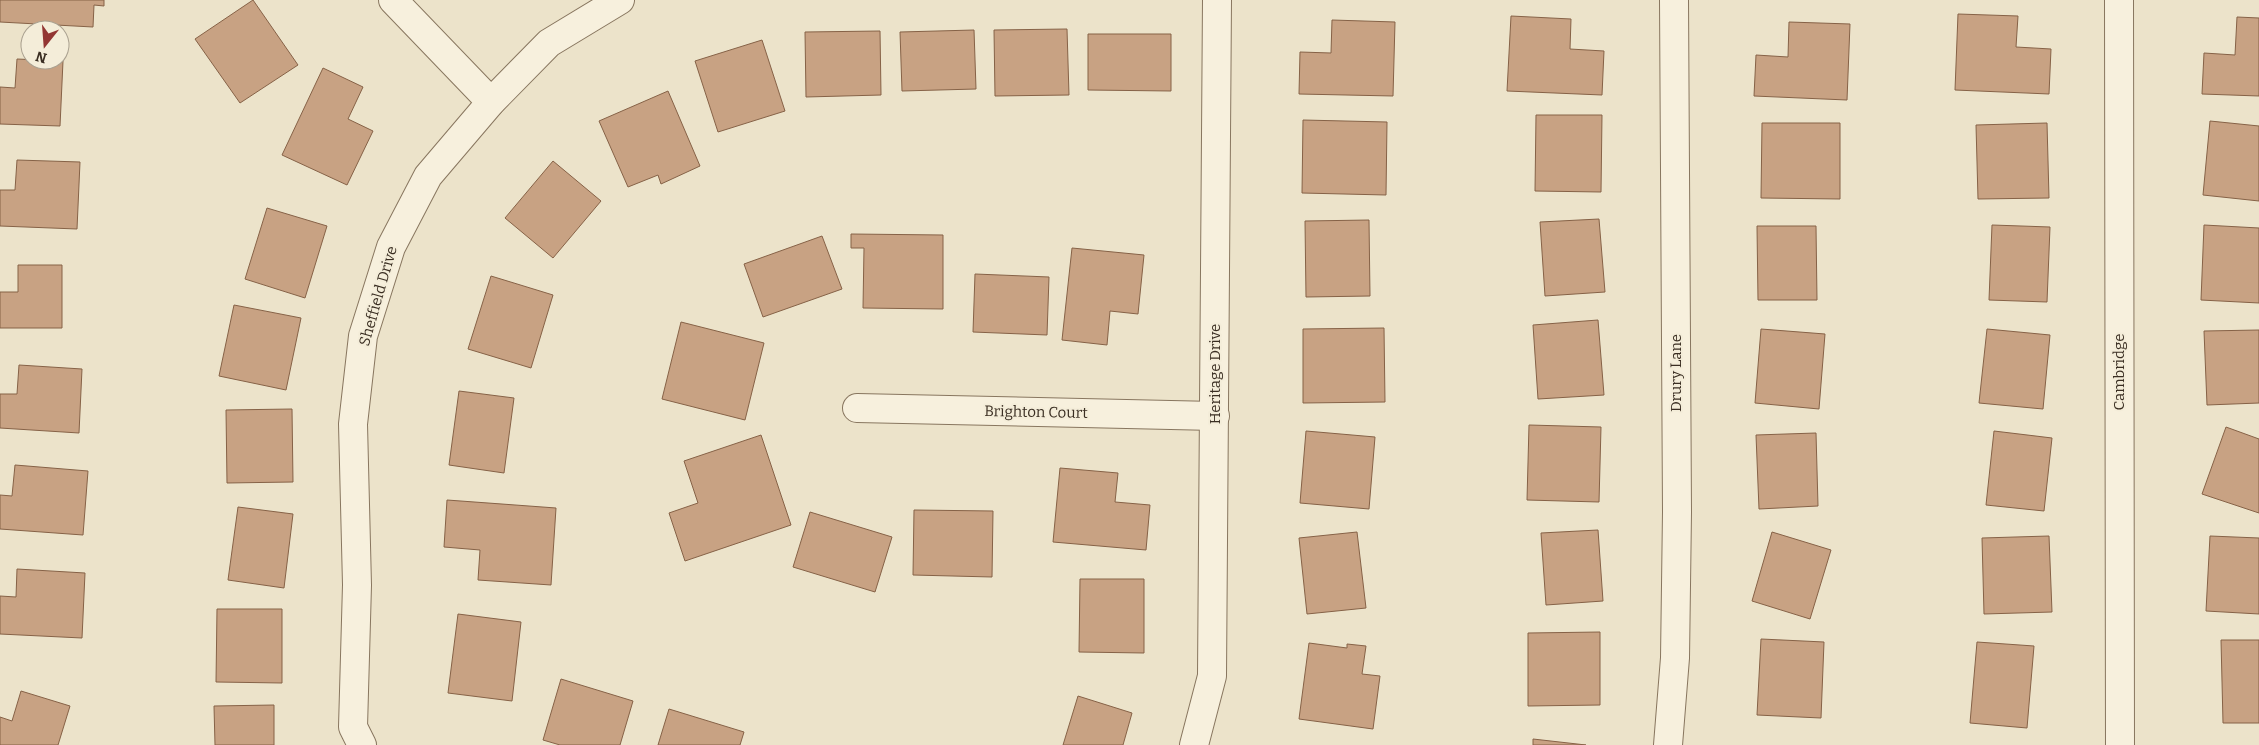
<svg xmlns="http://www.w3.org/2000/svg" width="2259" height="745" viewBox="0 0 2259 745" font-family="Bitter,serif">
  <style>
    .building { fill: #c8a283; stroke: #866247 }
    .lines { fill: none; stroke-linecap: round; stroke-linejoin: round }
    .minor-casing { stroke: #88765f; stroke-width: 30 }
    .minor { stroke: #f7f0dd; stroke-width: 28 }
    .labels { text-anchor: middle; stroke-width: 4; stroke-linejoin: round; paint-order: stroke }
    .street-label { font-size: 15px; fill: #3a2e22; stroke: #f4edd9 }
  </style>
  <rect width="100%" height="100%" fill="#ece3ca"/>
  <g class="building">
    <path d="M 0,0 L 104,0 L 104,6 L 94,5 L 93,27 L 0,22 Z"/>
    <path d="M 253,0 L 298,65 L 240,103 L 195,39 Z"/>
    <path d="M 1958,14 L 2018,16 L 2016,47 L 2051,49 L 2049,94 L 1955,90 Z"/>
    <path d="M 1511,16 L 1571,19 L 1570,49 L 1604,51 L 1602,95 L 1507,91 Z"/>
    <path d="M 2237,17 L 2259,18 L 2259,96 L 2202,94 L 2204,53 L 2235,55 Z"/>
    <path d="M 1332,20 L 1395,22 L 1393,96 L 1299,94 L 1300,52 L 1331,53 Z"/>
    <path d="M 1789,22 L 1850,24 L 1847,100 L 1754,96 L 1756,55 L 1788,57 Z"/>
    <path d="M 1067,29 L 1069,95 L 995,96 L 994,30 Z"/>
    <path d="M 974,30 L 976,89 L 902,91 L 900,32 Z"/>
    <path d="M 880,31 L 881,95 L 806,97 L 805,32 Z"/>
    <path d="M 1088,34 L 1171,34 L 1171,91 L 1088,90 Z"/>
    <path d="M 762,40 L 785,111 L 718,132 L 695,61 Z"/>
    <path d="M 17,59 L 63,61 L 60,126 L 0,124 L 0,87 L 15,88 Z"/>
    <path d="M 323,68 L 363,87 L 348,119 L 373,131 L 347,185 L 282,155 Z"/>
    <path d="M 668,91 L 700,166 L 661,184 L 658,175 L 628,187 L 599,121 Z"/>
    <path d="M 1536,115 L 1602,115 L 1601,192 L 1535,191 Z"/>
    <path d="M 1303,120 L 1387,122 L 1386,195 L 1302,193 Z"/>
    <path d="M 2210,121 L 2259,126 L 2259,201 L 2203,195 Z"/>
    <path d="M 1762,123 L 1840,123 L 1840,199 L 1761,198 Z"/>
    <path d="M 2047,123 L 2049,198 L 1978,199 L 1976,125 Z"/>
    <path d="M 17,160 L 80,162 L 77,229 L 0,226 L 0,190 L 15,190 Z"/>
    <path d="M 553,161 L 601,201 L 553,258 L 505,218 Z"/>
    <path d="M 267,208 L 327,226 L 305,298 L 245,279 Z"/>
    <path d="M 1599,219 L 1605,292 L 1545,296 L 1540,222 Z"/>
    <path d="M 1369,220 L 1370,296 L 1306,297 L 1305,221 Z"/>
    <path d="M 1992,225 L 2050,227 L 2047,302 L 1989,300 Z"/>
    <path d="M 2204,225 L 2259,228 L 2259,303 L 2201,300 Z"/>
    <path d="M 1757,226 L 1816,226 L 1817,300 L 1758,300 Z"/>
    <path d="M 851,234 L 943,235 L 943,309 L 863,308 L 864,248 L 851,248 Z"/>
    <path d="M 822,236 L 842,289 L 763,317 L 744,264 Z"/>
    <path d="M 1072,248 L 1144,255 L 1138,314 L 1110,311 L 1107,345 L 1062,340 Z"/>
    <path d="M 18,265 L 62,265 L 62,328 L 0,328 L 0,292 L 18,292 Z"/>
    <path d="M 975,274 L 1049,277 L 1047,335 L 973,332 Z"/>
    <path d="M 491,276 L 553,295 L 531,368 L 468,349 Z"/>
    <path d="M 234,305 L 301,318 L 286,390 L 219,376 Z"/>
    <path d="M 1598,320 L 1604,395 L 1538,399 L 1533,325 Z"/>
    <path d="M 681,322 L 764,343 L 745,420 L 662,399 Z"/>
    <path d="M 1384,328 L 1385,402 L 1303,403 L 1303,329 Z"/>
    <path d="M 1761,329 L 1825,334 L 1819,409 L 1755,403 Z"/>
    <path d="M 1987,329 L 2050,335 L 2043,409 L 1979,403 Z"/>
    <path d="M 2259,330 L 2259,403 L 2207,405 L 2204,331 Z"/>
    <path d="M 19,365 L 82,369 L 79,433 L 0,428 L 0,394 L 17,394 Z"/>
    <path d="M 459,391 L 514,398 L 504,473 L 449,465 Z"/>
    <path d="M 292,409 L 293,482 L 227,483 L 226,410 Z"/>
    <path d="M 1529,425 L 1601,427 L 1599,502 L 1527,500 Z"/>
    <path d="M 2226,427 L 2259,439 L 2259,513 L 2202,494 Z"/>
    <path d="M 1306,431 L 1375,437 L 1369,509 L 1300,503 Z"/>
    <path d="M 1994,431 L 2052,438 L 2044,511 L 1986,505 Z"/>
    <path d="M 1816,433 L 1818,506 L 1759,509 L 1756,435 Z"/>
    <path d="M 761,435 L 791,525 L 685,561 L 669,513 L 698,503 L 684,461 Z"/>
    <path d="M 15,465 L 88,471 L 83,535 L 0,529 L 0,495 L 12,496 Z"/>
    <path d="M 1060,468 L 1118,473 L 1115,502 L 1150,505 L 1146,550 L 1053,542 Z"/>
    <path d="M 447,500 L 556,508 L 551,585 L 478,580 L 480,550 L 444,547 Z"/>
    <path d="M 238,507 L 293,514 L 284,588 L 228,580 Z"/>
    <path d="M 914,510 L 993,511 L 992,577 L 913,575 Z"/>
    <path d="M 810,512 L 892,537 L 875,592 L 793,567 Z"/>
    <path d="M 1598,530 L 1603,601 L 1546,605 L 1541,533 Z"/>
    <path d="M 1357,532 L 1366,608 L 1307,614 L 1299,538 Z"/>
    <path d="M 1772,532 L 1831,550 L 1810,619 L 1752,601 Z"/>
    <path d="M 2049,536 L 2052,612 L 1984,614 L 1982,538 Z"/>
    <path d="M 2210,536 L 2259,538 L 2259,614 L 2206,611 Z"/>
    <path d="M 17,569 L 85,573 L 82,638 L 0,634 L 0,596 L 16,597 Z"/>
    <path d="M 1080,579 L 1144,579 L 1144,653 L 1079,652 Z"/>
    <path d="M 217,609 L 282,609 L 282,683 L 216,682 Z"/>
    <path d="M 458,614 L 521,622 L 512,701 L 448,693 Z"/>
    <path d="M 1600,632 L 1600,705 L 1528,706 L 1528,633 Z"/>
    <path d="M 1761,639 L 1824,642 L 1821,718 L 1757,715 Z"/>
    <path d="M 2221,640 L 2259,640 L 2259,723 L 2223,723 Z"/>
    <path d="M 1977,642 L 2034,646 L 2027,728 L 1970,723 Z"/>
    <path d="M 1309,643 L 1347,648 L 1347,644 L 1366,646 L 1362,674 L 1380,676 L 1373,729 L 1299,719 Z"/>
    <path d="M 561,679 L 633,701 L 620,745 L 560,745 L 543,740 Z"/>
    <path d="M 21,691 L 70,706 L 58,745 L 0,745 L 0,717 L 12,721 Z"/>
    <path d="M 1078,696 L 1132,713 L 1123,745 L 1063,745 Z"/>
    <path d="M 274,705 L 274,745 L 215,745 L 214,706 Z"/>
    <path d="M 669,709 L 744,732 L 740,745 L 658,745 Z"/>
    <path d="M 1533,739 L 1586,745 L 1533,745 Z"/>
  </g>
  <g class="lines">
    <g class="minor-casing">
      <g id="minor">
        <path d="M 393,0 L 491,102"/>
        <path d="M 2119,0 L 2120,745"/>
        <path d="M 857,408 L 1215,416"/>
        <path d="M 362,745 L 353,727 L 357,585 L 353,424 L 363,336 L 391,247 L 428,176 L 491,102 L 549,43 L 620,0"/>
        <path d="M 1194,745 L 1212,676 L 1217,0"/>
        <path d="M 1668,745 L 1675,658 L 1677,512 L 1674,0"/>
      </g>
    </g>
    <use href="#minor" class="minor"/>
  </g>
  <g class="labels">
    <g class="street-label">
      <text transform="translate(378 296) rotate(-74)" y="5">Sheffield Drive</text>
      <text transform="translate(2119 372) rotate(-90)" y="5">Cambridge</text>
      <text transform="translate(1676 373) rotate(-90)" y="5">Drury Lane</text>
      <text transform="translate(1215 374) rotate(-90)" y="5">Heritage Drive</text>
      <text transform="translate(1036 412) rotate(1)" y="5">Brighton Court</text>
    </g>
  </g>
  <g transform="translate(45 45) rotate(197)"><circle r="24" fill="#f4edd9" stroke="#aaa190"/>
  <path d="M0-4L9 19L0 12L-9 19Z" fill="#933633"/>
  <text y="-8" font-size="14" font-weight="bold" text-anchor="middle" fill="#3a2e22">N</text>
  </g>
</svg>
